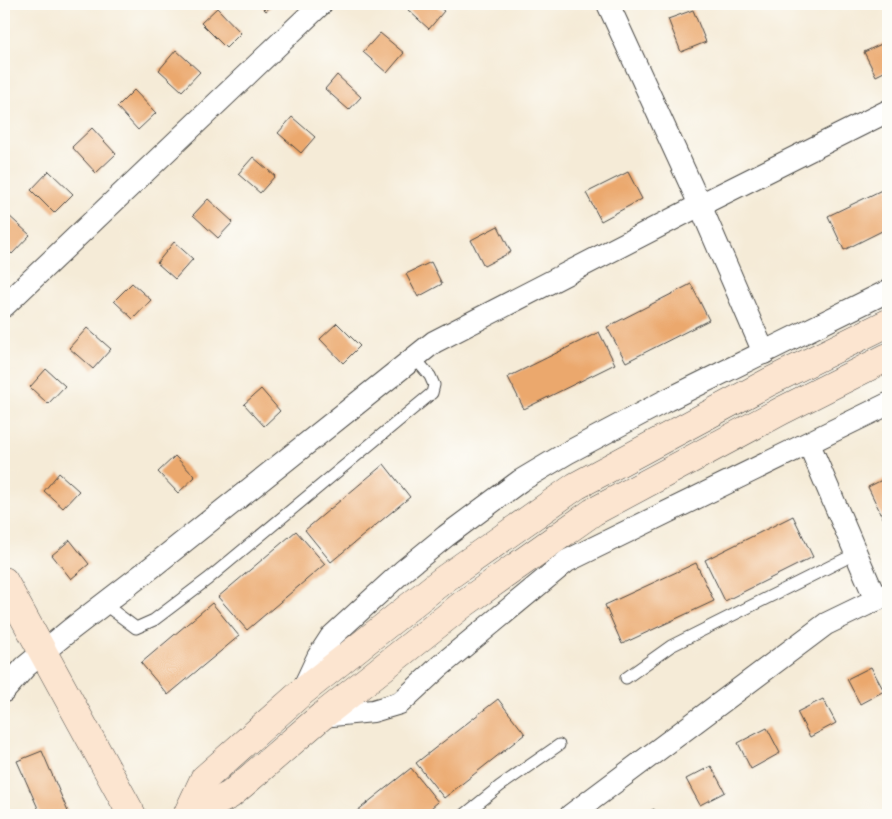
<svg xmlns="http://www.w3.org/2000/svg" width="892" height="819" viewBox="0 0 892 819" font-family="'Shantell Sans',sans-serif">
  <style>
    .building { fill: #eba86d }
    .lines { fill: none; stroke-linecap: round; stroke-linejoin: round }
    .lane-casing { stroke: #494845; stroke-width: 13 }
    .street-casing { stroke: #494845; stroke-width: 24 }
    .secondary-casing { stroke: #494845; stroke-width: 29 }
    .lane { stroke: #fff; stroke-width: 11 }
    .street { stroke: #fff; stroke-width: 22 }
    .secondary { stroke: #fce5d0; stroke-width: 28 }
  </style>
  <rect width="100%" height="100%" fill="#fdfcf7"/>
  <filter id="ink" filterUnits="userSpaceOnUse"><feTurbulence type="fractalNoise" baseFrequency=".02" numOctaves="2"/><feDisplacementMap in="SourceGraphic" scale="10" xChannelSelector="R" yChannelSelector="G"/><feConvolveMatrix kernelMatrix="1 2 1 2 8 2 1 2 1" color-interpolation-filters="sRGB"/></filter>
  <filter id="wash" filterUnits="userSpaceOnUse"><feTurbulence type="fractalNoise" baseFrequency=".0096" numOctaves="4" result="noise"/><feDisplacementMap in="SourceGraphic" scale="20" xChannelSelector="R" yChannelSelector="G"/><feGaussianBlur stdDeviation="1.12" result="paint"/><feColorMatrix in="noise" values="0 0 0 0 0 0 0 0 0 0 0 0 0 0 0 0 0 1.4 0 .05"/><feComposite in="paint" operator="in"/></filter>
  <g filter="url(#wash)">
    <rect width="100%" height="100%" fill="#f5ebd7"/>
    <g id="blocks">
      <g class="building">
        <path d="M 259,4 L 274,4 L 266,11 Z"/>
        <path d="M 413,4 L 435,4 L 444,11 L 429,29 L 408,10 Z"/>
        <path d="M 217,8 L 241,33 L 226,48 L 201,23 Z"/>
        <path d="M 693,10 L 706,42 L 681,52 L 668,19 Z"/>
        <path d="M 380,33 L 404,53 L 387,73 L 363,52 Z"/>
        <path d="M 888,41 L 888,70 L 876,76 L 864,52 Z"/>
        <path d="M 176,50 L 200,72 L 182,91 L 159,70 Z"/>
        <path d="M 337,75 L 361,97 L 349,110 L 325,89 Z"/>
        <path d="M 134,90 L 156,113 L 138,130 L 117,107 Z"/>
        <path d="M 292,117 L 315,137 L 301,153 L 278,133 Z"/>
        <path d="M 92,128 L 116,154 L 96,173 L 72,147 Z"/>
        <path d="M 253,157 L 275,176 L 260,193 L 238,174 Z"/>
        <path d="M 49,171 L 73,194 L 54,213 L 31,190 Z"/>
        <path d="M 628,172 L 642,199 L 601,221 L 586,193 Z"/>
        <path d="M 888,187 L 888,228 L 844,250 L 828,216 Z"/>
        <path d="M 208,199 L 233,222 L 218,238 L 193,215 Z"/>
        <path d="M 7,214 L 30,235 L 12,254 L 4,246 L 4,217 Z"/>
        <path d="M 498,226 L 511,252 L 484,266 L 471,240 Z"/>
        <path d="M 174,242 L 193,259 L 175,279 L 157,263 Z"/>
        <path d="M 431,262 L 442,284 L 418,297 L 406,274 Z"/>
        <path d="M 132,283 L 151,300 L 133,319 L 114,301 Z"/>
        <path d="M 691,284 L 709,320 L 626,362 L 607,327 Z"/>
        <path d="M 337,323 L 360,346 L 343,363 L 320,339 Z"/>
        <path d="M 87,328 L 111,349 L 93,369 L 69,348 Z"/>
        <path d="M 599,332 L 615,364 L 524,409 L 508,377 Z"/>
        <path d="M 46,369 L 65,386 L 48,404 L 30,387 Z"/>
        <path d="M 261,389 L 280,411 L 264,426 L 244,404 Z"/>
        <path d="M 175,456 L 195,477 L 178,493 L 158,472 Z"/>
        <path d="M 384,464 L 410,497 L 331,562 L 305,530 Z"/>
        <path d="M 59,473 L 79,491 L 63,508 L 44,491 Z"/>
        <path d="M 888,477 L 888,515 L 883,518 L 868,487 Z"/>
        <path d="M 793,516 L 813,557 L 725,601 L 705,560 Z"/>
        <path d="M 296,531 L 325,564 L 247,630 L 218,597 Z"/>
        <path d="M 70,540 L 89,564 L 71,579 L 52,555 Z"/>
        <path d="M 696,563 L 714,601 L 622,644 L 605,605 Z"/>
        <path d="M 212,603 L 239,636 L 168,695 L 141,663 Z"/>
        <path d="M 871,667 L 884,691 L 860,704 L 847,679 Z"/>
        <path d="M 498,699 L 525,734 L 444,798 L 416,763 Z"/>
        <path d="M 823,699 L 836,723 L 810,737 L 797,712 Z"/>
        <path d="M 767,728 L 780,753 L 751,769 L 738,743 Z"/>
        <path d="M 42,751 L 69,814 L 66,815 L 41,815 L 17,761 Z"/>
        <path d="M 711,766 L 725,792 L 700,805 L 686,779 Z"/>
        <path d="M 411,768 L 438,802 L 423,815 L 352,815 Z"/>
        <path d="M 654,809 L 658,815 L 642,815 Z"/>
      </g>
    </g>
  </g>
  <g filter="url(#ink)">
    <use href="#blocks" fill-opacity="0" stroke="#494845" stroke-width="1"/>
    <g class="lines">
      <g class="lane-casing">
        <g id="lane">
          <path d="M 104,604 L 136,628 L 154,620 L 208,579 L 432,393 L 434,385 L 430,376 L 414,357"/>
          <path d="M 626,678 L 671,646 L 855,554"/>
          <path d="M 464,815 L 500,786 L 559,745"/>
        </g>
      </g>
      <g class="street-casing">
        <g id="street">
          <path d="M 608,4 L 700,205 L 764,353"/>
          <path d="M 4,306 L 321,4"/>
          <path d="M 809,444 L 876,600"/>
          <path d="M 4,691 L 25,667 L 70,630 L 152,567 L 434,342 L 700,205 L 888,111"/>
          <path d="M 302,691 L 318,657 L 331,637 L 403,571 L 446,536 L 520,481 L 567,453 L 663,402 L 888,291"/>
          <path d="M 322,716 L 373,711 L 400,703 L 439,667 L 567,561 L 888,404"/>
          <path d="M 571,815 L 826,624 L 888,594"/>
        </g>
      </g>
      <g class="secondary-casing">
        <g id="secondary">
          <path d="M 4,581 L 132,815"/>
          <path d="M 187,815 L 204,779 L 302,692 L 443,580 L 576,486 L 769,382 L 888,323"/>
          <path d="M 190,815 L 230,795 L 322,716 L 462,605 L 593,512 L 783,410 L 888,357"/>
        </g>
      </g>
      <use href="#lane" class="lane"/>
      <use href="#street" class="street"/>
      <use href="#secondary" class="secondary"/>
    </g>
  </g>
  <rect width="892" height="819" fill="none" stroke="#fdfcf7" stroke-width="20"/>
</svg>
